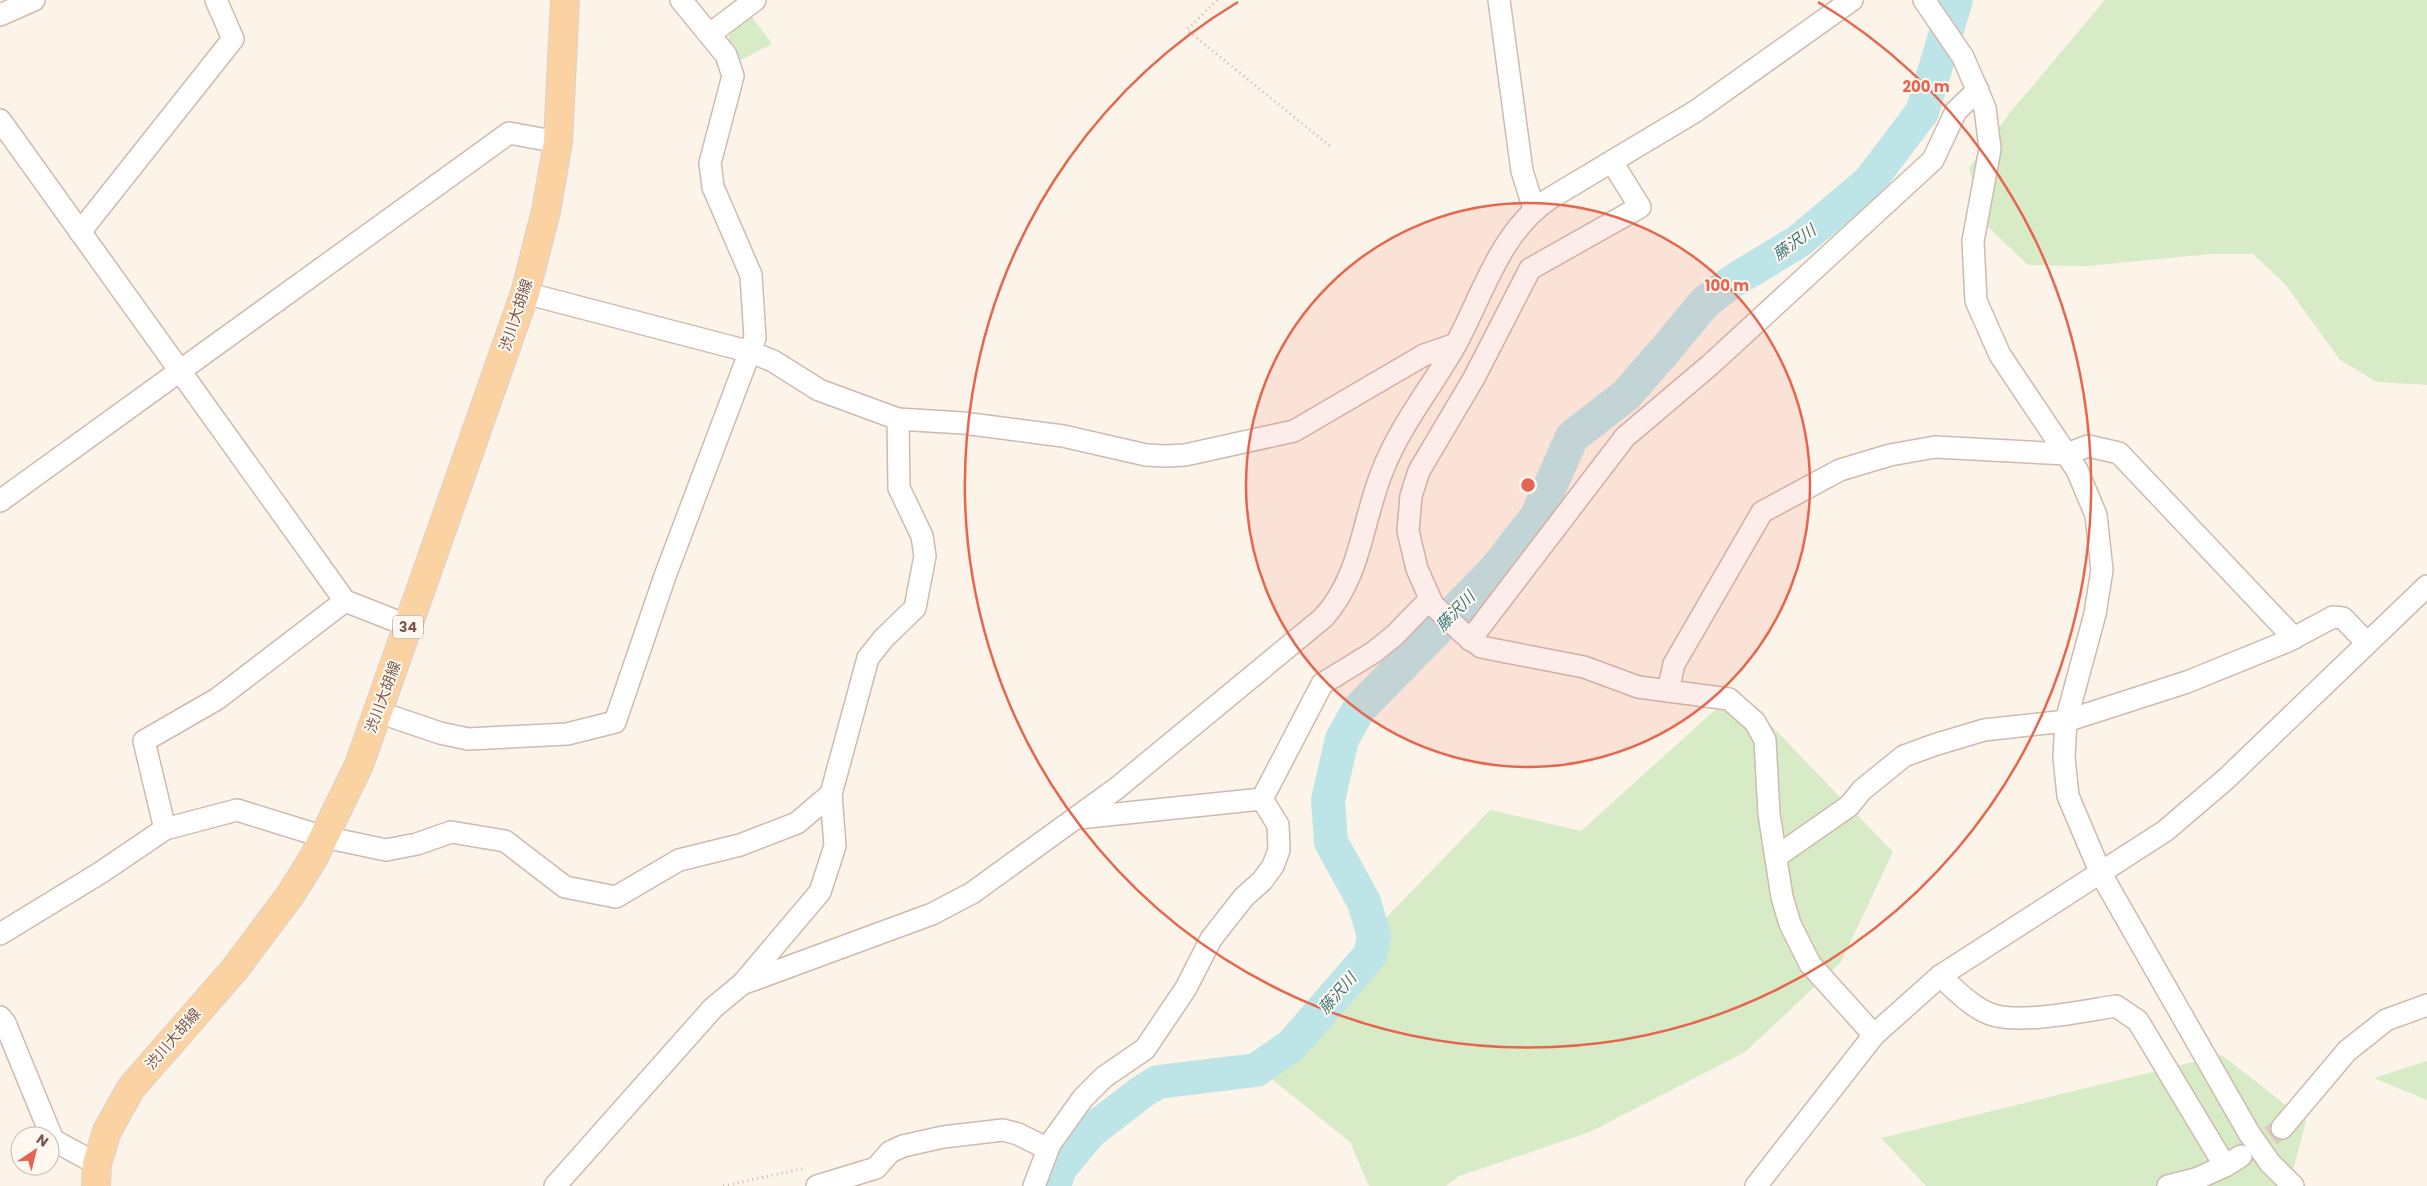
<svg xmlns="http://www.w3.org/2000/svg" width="2427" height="1186" viewBox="0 0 2427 1186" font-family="Poppins,'Noto Sans JP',sans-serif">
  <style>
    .green { fill: #d8ebc7 }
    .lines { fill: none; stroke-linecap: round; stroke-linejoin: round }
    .river { stroke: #bde4e7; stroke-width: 34 }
    .minor-tunnel { stroke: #dccdc2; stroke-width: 21; stroke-dasharray: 21 11; stroke-linecap: butt }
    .minor-casing { stroke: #cfbaae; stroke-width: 24 }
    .major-casing { stroke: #d9d0cd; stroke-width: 30 }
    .path { stroke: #d8b4a3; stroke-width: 3; stroke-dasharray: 1 4; stroke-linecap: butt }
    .minor { stroke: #fff; stroke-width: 21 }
    .major { stroke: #fbd3a2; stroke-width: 28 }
    .ring { fill: none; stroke: #e6654f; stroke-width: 2.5 }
    .labels { text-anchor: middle; stroke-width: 4; stroke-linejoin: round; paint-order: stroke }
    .shield { fill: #fff8f0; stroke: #a0887d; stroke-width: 1 }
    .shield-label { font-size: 14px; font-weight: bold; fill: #78584c }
    .street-label { font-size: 15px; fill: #78584c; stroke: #fff8f0 }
    .water-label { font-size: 16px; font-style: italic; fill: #3f777d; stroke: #fff8f0 }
    .centre { fill: #e6654f; stroke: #fff8f0; stroke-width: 2.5 }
    .ring-label { font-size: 15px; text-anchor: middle; font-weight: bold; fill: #e6654f; stroke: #fff8f0; stroke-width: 4; stroke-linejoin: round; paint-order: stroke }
  </style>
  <rect width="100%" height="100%" fill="#fdf4e9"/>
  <g class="green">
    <path d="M 2105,0 L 2427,0 L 2427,385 L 2377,382 L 2340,360 L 2285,284 L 2253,254 L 2211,254 L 2087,266 L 2028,265 L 1983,222 L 1969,168 L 2008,115 Z"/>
    <path d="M 750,14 L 772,44 L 739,61 L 732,45 L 728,42 L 731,28 Z"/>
    <path d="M 1737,690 L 1893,852 L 1841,962 L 1745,1052 L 1590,1132 L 1459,1176 L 1446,1186 L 1369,1186 L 1350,1142 L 1253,1064 L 1328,978 L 1490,810 L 1581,831 Z"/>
    <path d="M 2222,1055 L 2306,1121 L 2289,1186 L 1926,1186 L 1881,1138 Z"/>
    <path d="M 2427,1061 L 2427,1100 L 2374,1078 Z"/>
  </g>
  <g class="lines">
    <path class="river" d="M 1054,1186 L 1060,1168 L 1091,1131 L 1143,1091 L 1158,1082 L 1256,1070 L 1292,1045 L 1370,955 L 1374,936 L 1364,902 L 1331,842 L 1328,800 L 1342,739 L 1359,709 L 1496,569 L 1537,516 L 1572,437 L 1626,395 L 1667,348 L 1705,302 L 1733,281 L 1799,241 L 1869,182 L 1922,112 L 1956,0"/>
    <path class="minor-tunnel" d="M 2244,1154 L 2282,1128"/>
    <g class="minor-casing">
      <g id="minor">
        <path d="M 1499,0 L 1522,171 L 1534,209"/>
        <path d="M 1924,0 L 1963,57 L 1985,108 L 1990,149 L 1973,241 L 1976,301 L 2000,355 L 2077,470 L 2096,515 L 2102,570 L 2095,614 L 2066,721 L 2064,757 L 2068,796 L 2101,874 L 2249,1133 L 2270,1163 L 2293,1186"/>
        <path d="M 0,15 L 34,0"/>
        <path d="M 710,34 L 755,0"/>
        <path d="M 0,120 L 345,601 L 409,626"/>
        <path d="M 1612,162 L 1640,207 L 1530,269 L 1474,378 L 1419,471 L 1411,496 L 1408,531 L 1417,569 L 1433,605 L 1464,634 L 1481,647 L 1584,667 L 1638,687 L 1729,699 L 1755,722 L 1765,740 L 1769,814 L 1782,897 L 1790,924 L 1810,964 L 1874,1035"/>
        <path d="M 80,232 L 233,39 L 216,0"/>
        <path d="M 525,293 L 751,352 L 773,361 L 819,390 L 898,419 L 963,423 L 1063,436 L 1146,455 L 1166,456 L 1185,455 L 1294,431 L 1424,355 L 1456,344"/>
        <path d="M 0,501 L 509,133 L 558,142"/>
        <path d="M 1470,640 L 1625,437 L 1710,365 L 1933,160 L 1956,111 L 1978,90"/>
        <path d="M 1668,691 L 1674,664 L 1762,512 L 1840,470 L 1890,455 L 1935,447 L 2067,454 L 2088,446 L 2119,453 L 2294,638"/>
        <path d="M 378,712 L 440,733 L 468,739 L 567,734 L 615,722 L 665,576 L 755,338 L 751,275 L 713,187 L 710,163 L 733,76 L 726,55 L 681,0"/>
        <path d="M 1262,799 L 1322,684 L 1374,652 L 1395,635 L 1429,600"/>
        <path d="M 165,829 L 144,741 L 217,699 L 345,601"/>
        <path d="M 1776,857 L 1849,806 L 1862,790 L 1904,756 L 1934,745 L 1984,730 L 2066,721 L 2187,682 L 2288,641 L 2333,617 L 2343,618 L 2367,643"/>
        <path d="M 0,934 L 100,873 L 165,829 L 237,810 L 324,837 L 386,850 L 417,844 L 451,832 L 505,841 L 565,887 L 616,897 L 679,860 L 740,845 L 797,823 L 831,794"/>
        <path d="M 1940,976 C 1955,989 1973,1009 1993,1015 C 2023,1024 2083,1011 2116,1006 L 2138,1021 L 2225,1166 L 2196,1179 L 2168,1186"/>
        <path d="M 743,983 L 820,892 L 835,846 L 831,794 L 868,658 L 884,638 L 915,608 L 925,556 L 922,536 L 899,488 L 898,419"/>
        <path d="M 0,1017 L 5,1023 L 53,1140 L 97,1164"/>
        <path d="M 2282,1128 L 2347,1051 L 2386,1020 L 2427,1005"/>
        <path d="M 2225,1166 L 2241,1156"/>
        <path d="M 555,1186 L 713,1008 L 742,984 L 932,914 L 972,893 L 1117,788 L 1323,618 C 1361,577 1362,521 1382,472 C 1400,425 1432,387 1456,344 C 1483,294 1500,232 1549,199 L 1696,111 L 1852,0"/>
        <path d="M 817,1186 L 876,1168 L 890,1152 L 903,1146 L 943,1137 L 1003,1130 L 1018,1134 L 1048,1149"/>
        <path d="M 1034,1186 L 1050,1144 L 1083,1098 L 1104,1077 L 1145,1049 L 1186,988 L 1211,939 L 1244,897 L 1262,881 L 1273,866 L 1279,850 L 1278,825 L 1262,799 L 1078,818"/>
        <path d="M 1756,1186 L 1874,1035 L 1940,976 L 2165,831 L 2226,779 L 2427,586"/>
      </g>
    </g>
    <g class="major-casing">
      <path id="major" d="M 96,1186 L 97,1164 L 107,1131 L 131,1088 L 234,970 L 291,894 L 314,857 L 359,765 L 525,293 L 546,211 L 558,142 L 565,0"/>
    </g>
    <g class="path">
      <path d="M 1217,0 L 1187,30 L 1331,147"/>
      <path d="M 723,1186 L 806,1168"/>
    </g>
    <use href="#minor" class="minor"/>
    <use href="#major" class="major"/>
  </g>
  <circle cx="1528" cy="485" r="282" fill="#e6654f" fill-opacity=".12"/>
  <g class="ring">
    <circle cx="1528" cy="485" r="282"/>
    <path d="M1818 2A563 563 0 1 1 1238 2"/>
  </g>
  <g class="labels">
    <rect class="shield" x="393" y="615.5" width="30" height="23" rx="4"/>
    <g class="shield-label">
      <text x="408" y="632">34</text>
    </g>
    <g class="street-label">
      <text transform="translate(516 315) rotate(-72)" y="5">渋川大胡線</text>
      <text transform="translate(383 697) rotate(-70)" y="5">渋川大胡線</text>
      <text transform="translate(173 1039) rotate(-49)" y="5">渋川大胡線</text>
    </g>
    <g class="water-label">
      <text transform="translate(1794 242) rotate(-36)" y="6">藤沢川</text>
      <text transform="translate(1455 611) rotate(-46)" y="6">藤沢川</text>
      <text transform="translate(1337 993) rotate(-49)" y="6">藤沢川</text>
    </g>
  </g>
  <circle cx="1528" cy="485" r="8" class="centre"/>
  <g class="ring-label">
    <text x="1926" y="92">200 m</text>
    <text x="1727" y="291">100 m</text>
  </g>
  <g transform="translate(35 1151) rotate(35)"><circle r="24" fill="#fff8f0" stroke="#c9b8ae"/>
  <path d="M0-4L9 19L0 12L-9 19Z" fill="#e6654f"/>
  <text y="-8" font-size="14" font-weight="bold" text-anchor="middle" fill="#78584c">N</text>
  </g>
</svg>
